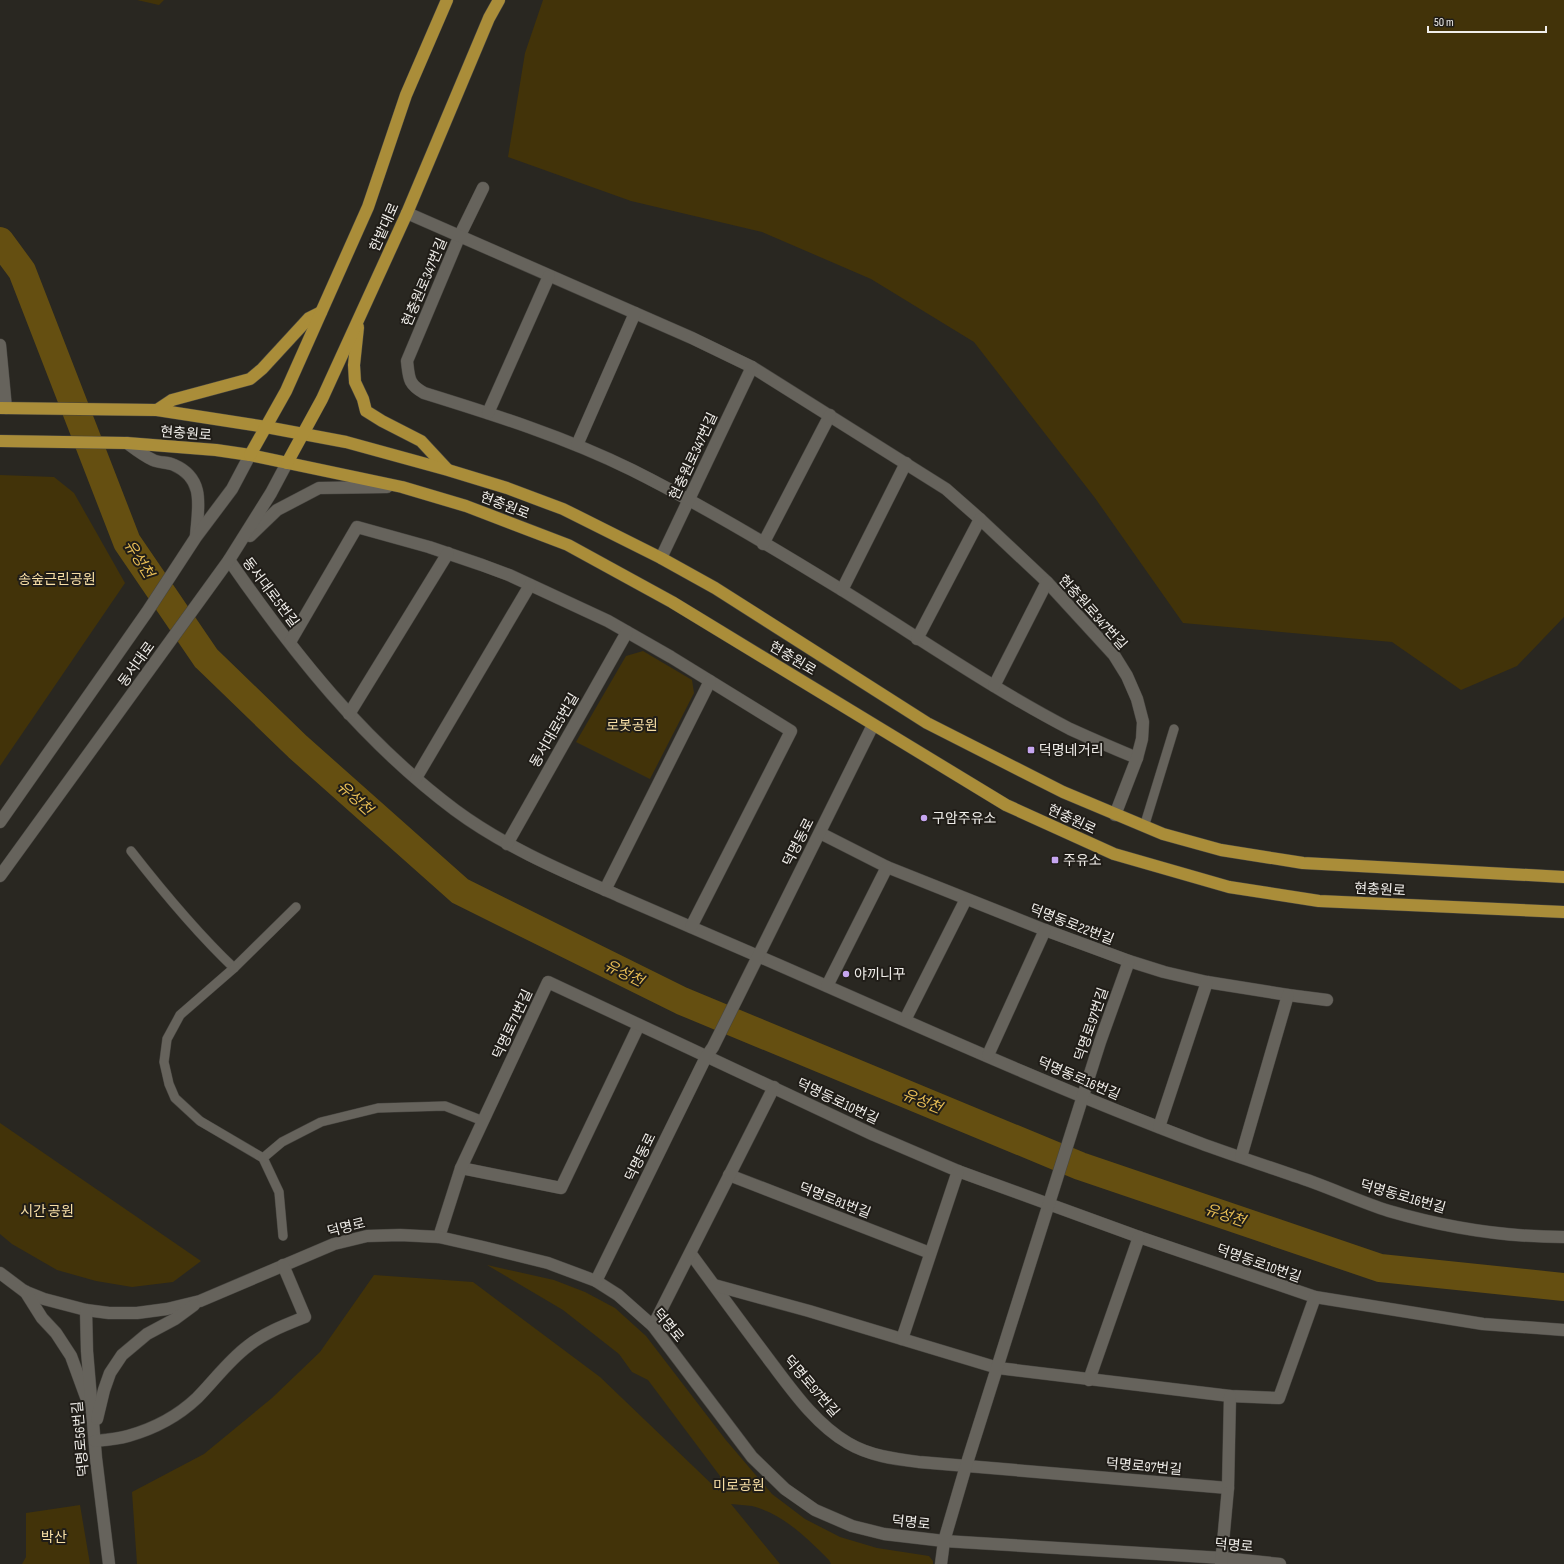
<svg xmlns="http://www.w3.org/2000/svg" width="1564" height="1564" viewBox="0 0 1564 1564" font-family="'Sofia Sans Condensed','Noto Sans KR',sans-serif">
  <style>
    .green { fill: #423309 }
    .lines { fill: none; stroke-linecap: round; stroke-linejoin: round }
    .river { stroke: #654f11; stroke-width: 28 }
    .lane-casing { stroke: #474540; stroke-width: 10 }
    .street-casing { stroke: #474540; stroke-width: 13 }
    .secondary-casing { stroke: #474540; stroke-width: 13 }
    .primary-casing { stroke: #474540; stroke-width: 13 }
    .lane { stroke: #66635c; stroke-width: 9 }
    .street { stroke: #66635c; stroke-width: 12 }
    .secondary { stroke: #66635c; stroke-width: 12 }
    .primary { stroke: #aa8d39; stroke-width: 12 }
    .poi-dot { fill: #c6a6f0; stroke: #201d18; stroke-width: 1.5 }
    .labels { text-anchor: middle; stroke-width: 4; stroke-linejoin: round; paint-order: stroke }
    .street-label { font-size: 14px; fill: #f0eeea; stroke: #201d18 }
    .park-label { font-size: 14px; fill: #f8dfa6; stroke: #201d18 }
    .poi-label { font-size: 14px; fill: #f0eeea; stroke: #201d18; text-anchor: start }
    .water-label { font-size: 15px; font-style: italic; fill: #e7bd54; stroke: #201d18 }
  </style>
  <rect width="100%" height="100%" fill="#292721"/>
  <g class="green">
    <path d="M 137,0 L 164,0 L 159,5 Z"/>
    <path d="M 543,0 L 1564,0 L 1564,617 L 1517,666 L 1461,690 L 1392,642 L 1183,623 L 1095,498 L 974,342 L 871,279 L 762,232 L 631,201 L 508,157 L 525,53 Z"/>
    <path d="M 0,475 L 54,477 L 74,493 L 125,583 L 0,766 Z"/>
    <path d="M 643,651 L 692,680 L 694,693 L 650,779 L 576,742 L 626,656 Z"/>
    <path d="M 0,1123 L 201,1261 L 173,1282 L 132,1287 L 96,1281 L 57,1270 L 12,1244 L 0,1234 Z"/>
    <path d="M 487,1265 L 554,1280 L 585,1292 L 615,1308 L 646,1336 L 725,1439 L 772,1494 L 805,1519 L 840,1537 L 877,1548 L 929,1556 L 933,1561 L 933,1564 L 831,1564 L 829,1560 C 807,1538 783,1514 752,1506 C 746,1505 738,1505 731,1504 L 780,1564 L 137,1564 L 132,1492 L 204,1454 L 272,1398 L 320,1352 L 374,1275 L 473,1282 L 600,1377 L 719,1491 L 720,1476 L 648,1380 L 632,1372 L 619,1354 L 563,1310 Z"/>
    <path d="M 80,1505 L 90,1564 L 22,1564 L 26,1557 L 26,1513 Z"/>
  </g>
  <g class="lines">
    <path class="river" d="M 0,241 L 22,271 L 127,542 L 206,658 L 298,747 L 460,891 L 682,1001 L 1080,1166 L 1380,1268 L 1564,1287"/>
    <g class="lane-casing">
      <g id="lane">
        <path d="M 1144,827 L 1174,729"/>
        <path d="M 131,851 C 163,892 196,932 234,968 L 180,1015 L 167,1039 L 164,1062 L 169,1084 L 175,1098 L 200,1121 L 263,1158 L 279,1192 L 283,1236"/>
        <path d="M 234,968 L 296,907"/>
        <path d="M 263,1158 L 282,1142 L 321,1122 L 378,1108 L 445,1106 L 483,1121"/>
      </g>
    </g>
    <g class="street-casing">
      <g id="street">
        <path d="M 483,188 L 460,235 L 407,361 C 409,378 408,384 424,393 C 495,415 565,437 632,470 C 704,506 774,548 842,590 C 918,637 991,688 1070,729 C 1092,739 1115,749 1137,758"/>
        <path d="M 407,213 L 692,338 L 752,367 L 946,489 L 980,519 L 1047,582 L 1114,655 L 1127,676 L 1137,699 L 1143,722 L 1142,739 L 1137,758 L 1115,815"/>
        <path d="M 0,345 L 6,408"/>
        <path d="M 488,413 L 549,276"/>
        <path d="M 577,445 L 635,313"/>
        <path d="M 763,544 L 830,415"/>
        <path d="M 661,558 L 752,367"/>
        <path d="M 229,560 C 294,654 363,741 455,810 C 505,847 562,871 619,896 C 673,919 727,943 781,966 C 920,1027 1059,1090 1200,1143 C 1232,1155 1264,1165 1295,1176 C 1327,1186 1357,1201 1389,1211 C 1444,1227 1507,1237 1564,1237"/>
        <path d="M 842,590 L 906,463"/>
        <path d="M 917,639 L 980,519"/>
        <path d="M 290,642 L 357,527 L 429,547 L 482,565 L 509,575 L 608,621 L 671,657 L 791,731 L 691,927"/>
        <path d="M 994,686 L 1047,582"/>
        <path d="M 349,714 L 448,553"/>
        <path d="M 416,778 L 530,585"/>
        <path d="M 820,833 L 887,867 L 1045,930 L 1129,961 L 1164,972 L 1207,982 L 1288,995 L 1327,1000"/>
        <path d="M 507,844 L 627,632"/>
        <path d="M 605,890 L 710,681"/>
        <path d="M 827,986 L 887,867"/>
        <path d="M 905,1020 L 966,899"/>
        <path d="M 988,1055 L 1045,930"/>
        <path d="M 1159,1127 L 1207,982"/>
        <path d="M 1241,1157 L 1288,995"/>
        <path d="M 461,1168 L 561,1188 L 639,1025"/>
        <path d="M 729,1175 L 930,1253"/>
        <path d="M 439,1237 L 461,1168 L 548,982 L 874,1135 L 958,1171 L 1139,1237 L 1315,1297 L 1483,1324 L 1564,1330"/>
        <path d="M 691,1254 C 718,1291 745,1328 773,1365 C 794,1393 817,1425 848,1443 C 870,1456 895,1459 919,1462 L 1228,1488"/>
        <path d="M 0,1273 L 24,1291 L 44,1299 L 86,1310 L 109,1313 L 137,1313 L 167,1309 L 200,1301 L 334,1244 L 367,1236 L 400,1235 L 439,1237 L 483,1247 L 548,1263 L 596,1281 L 618,1295 L 653,1326 L 752,1457 L 785,1489 L 815,1510 L 852,1526 L 884,1534 L 944,1541 L 1223,1558 L 1280,1564"/>
        <path d="M 596,1281 L 706,1057 L 713,1047 L 873,725"/>
        <path d="M 714,1285 L 809,1311 L 998,1368 L 1230,1396 L 1279,1398 L 1315,1297"/>
        <path d="M 25,1291 L 42,1318 L 56,1333 L 71,1356 L 86,1397"/>
        <path d="M 86,1310 L 87,1351 L 96,1458 L 109,1564"/>
        <path d="M 653,1326 L 774,1087"/>
        <path d="M 902,1339 L 958,1171"/>
        <path d="M 1089,1380 L 1139,1237"/>
        <path d="M 97,1419 L 104,1390 L 110,1373 L 122,1355 L 147,1334 L 175,1319 L 194,1305"/>
        <path d="M 95,1441 C 106,1440 118,1439 128,1436 C 153,1429 178,1416 197,1398 C 214,1381 228,1361 248,1346 C 264,1333 285,1325 305,1317 L 283,1265"/>
        <path d="M 941,1564 L 944,1541 L 966,1466 L 1100,1042 L 1129,961"/>
        <path d="M 1221,1564 L 1228,1488 L 1230,1396"/>
      </g>
    </g>
    <g class="secondary-casing">
      <g id="secondary">
        <path d="M 127,443 C 135,449 144,456 153,460 C 159,463 168,462 174,465 C 206,479 198,508 196,536"/>
        <path d="M 250,536 L 277,510 L 319,488 L 387,487"/>
        <path d="M 0,822 L 147,612 L 196,537 L 232,489 L 250,455"/>
        <path d="M 0,876 L 229,560 L 271,493 L 287,463"/>
      </g>
    </g>
    <g class="primary-casing">
      <g id="primary">
        <path d="M 358,327 L 354,365 L 355,382 L 363,399 L 366,411 L 382,421 L 421,441 L 447,469"/>
        <path d="M 0,408 L 157,410 L 266,427 L 346,442 L 448,470 L 507,488 L 563,509 L 661,558 L 715,588 L 927,723 L 1063,792 L 1163,834 L 1221,850 L 1303,863 L 1564,877"/>
        <path d="M 157,410 L 172,400 L 250,379 L 262,369 L 309,318 L 321,312"/>
        <path d="M 0,441 L 127,443 L 216,450 L 250,455 L 402,487 L 466,506 L 568,545 L 672,602 L 1006,805 L 1114,854 L 1229,887 L 1319,901 L 1564,912"/>
        <path d="M 250,455 L 286,391 L 368,207 L 406,95 L 447,0"/>
        <path d="M 287,463 L 322,399 L 407,213 L 489,18 L 499,0"/>
      </g>
    </g>
    <use href="#lane" class="lane"/>
    <use href="#street" class="street"/>
    <use href="#secondary" class="secondary"/>
    <use href="#primary" class="primary"/>
  </g>
  <g class="poi-dot">
    <rect x="1027" y="746" width="8" height="8" rx="2"/>
    <circle cx="924" cy="818" r="4"/>
    <rect x="1051" y="856" width="8" height="8" rx="2"/>
    <circle cx="846" cy="974" r="4"/>
  </g>
  <g class="labels">
    <g class="street-label">
      <text transform="translate(384 227) rotate(-66)" y="5">한밭대로</text>
      <text transform="translate(424 282) rotate(-67)" y="5">현충원로347번길</text>
      <text transform="translate(186 433) rotate(4)" y="5">현충원로</text>
      <text transform="translate(693 456) rotate(-65)" y="5">현충원로347번길</text>
      <text transform="translate(505 505) rotate(21)" y="5">현충원로</text>
      <text transform="translate(271 592) rotate(53)" y="5">동서대로5번길</text>
      <text transform="translate(1093 612) rotate(48)" y="5">현충원로347번길</text>
      <text transform="translate(793 658) rotate(31)" y="5">현충원로</text>
      <text transform="translate(136 664) rotate(-54)" y="5">동서대로</text>
      <text transform="translate(554 730) rotate(-60)" y="5">동서대로5번길</text>
      <text transform="translate(1072 819) rotate(25)" y="5">현충원로</text>
      <text transform="translate(798 842) rotate(-63)" y="5">덕명동로</text>
      <text transform="translate(1380 889) rotate(3)" y="5">현충원로</text>
      <text transform="translate(1072 924) rotate(21)" y="5">덕명동로22번길</text>
      <text transform="translate(512 1024) rotate(-65)" y="5">덕명로71번길</text>
      <text transform="translate(1091 1024) rotate(-71)" y="5">덕명로97번길</text>
      <text transform="translate(1079 1078) rotate(23)" y="5">덕명동로16번길</text>
      <text transform="translate(838 1101) rotate(25)" y="5">덕명동로10번길</text>
      <text transform="translate(640 1157) rotate(-64)" y="5">덕명동로</text>
      <text transform="translate(1403 1196) rotate(16)" y="5">덕명동로16번길</text>
      <text transform="translate(835 1200) rotate(21)" y="5">덕명로81번길</text>
      <text transform="translate(346 1227) rotate(-14)" y="5">덕명로</text>
      <text transform="translate(1259 1263) rotate(19)" y="5">덕명동로10번길</text>
      <text transform="translate(669 1325) rotate(50)" y="5">덕명로</text>
      <text transform="translate(812 1386) rotate(49)" y="5">덕명로97번길</text>
      <text transform="translate(80 1439) rotate(-95)" y="5">덕명로56번길</text>
      <text transform="translate(1144 1466) rotate(5)" y="5">덕명로97번길</text>
      <text transform="translate(911 1522) rotate(6)" y="5">덕명로</text>
      <text transform="translate(1234 1545) rotate(5)" y="5">덕명로</text>
    </g>
    <g class="park-label">
      <text x="57" y="584">송숲근린공원</text>
      <text x="632" y="730">로봇공원</text>
      <text x="47" y="1216">시간 공원</text>
      <text x="739" y="1490">미로공원</text>
      <text x="54" y="1542">박산</text>
    </g>
    <g class="poi-label">
      <text x="1039" y="755">덕명네거리</text>
      <text x="932" y="823">구암주유소</text>
      <text x="1063" y="865">주유소</text>
      <text x="854" y="979">야끼니꾸</text>
    </g>
    <g class="water-label">
      <text transform="translate(139 559) rotate(58)" y="5">유성천</text>
      <text transform="translate(355 798) rotate(42)" y="5">유성천</text>
      <text transform="translate(624 973) rotate(26)" y="5">유성천</text>
      <text transform="translate(922 1101) rotate(22)" y="5">유성천</text>
      <text transform="translate(1225 1215) rotate(19)" y="5">유성천</text>
    </g>
  </g>
  <path d="M1428 26v6h118v-6" fill="none" stroke="#f0eeea" stroke-width="2"/>
  <text x="1434" y="26" font-size="12" fill="#f0eeea" stroke="#201d18" stroke-width="3" paint-order="stroke">50 m</text>
</svg>
